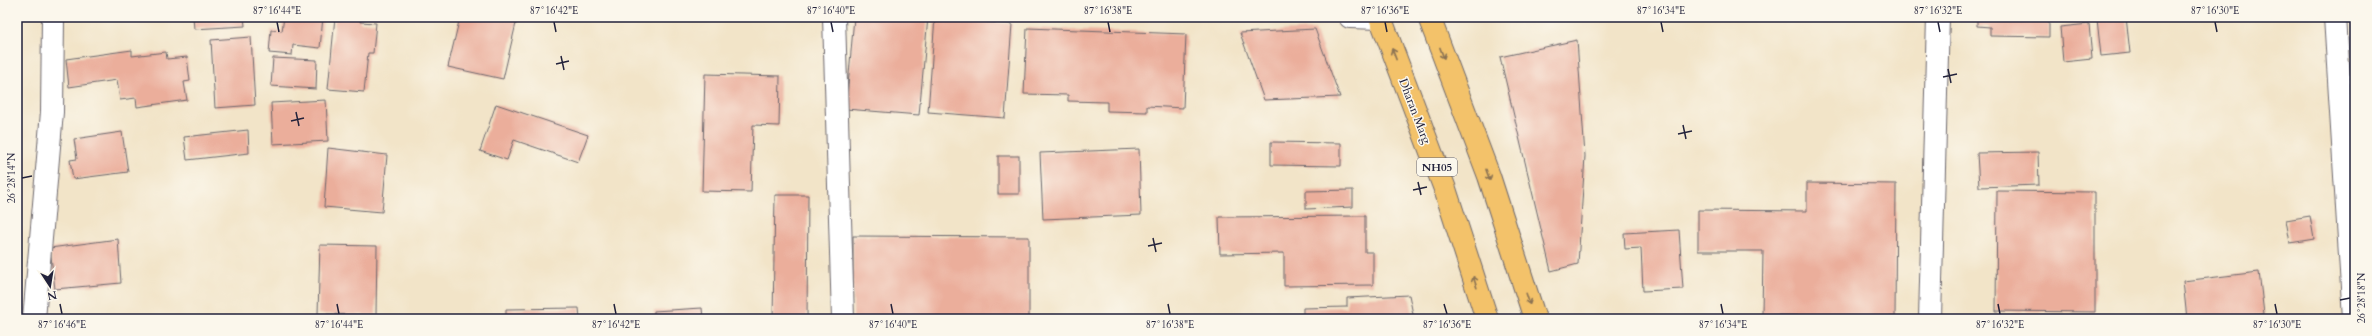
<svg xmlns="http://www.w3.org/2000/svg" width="2372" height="336" viewBox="0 0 2372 336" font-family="Cardo,serif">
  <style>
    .building { fill: #ebae9b }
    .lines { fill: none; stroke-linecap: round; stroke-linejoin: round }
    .minor-casing { stroke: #6b666c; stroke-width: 24 }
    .major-casing { stroke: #6b666c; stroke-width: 24 }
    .minor { stroke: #fff; stroke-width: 22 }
    .major { stroke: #f3c26a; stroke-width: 22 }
    .oneway { stroke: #8a7252 }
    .ticks { fill: none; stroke: #22223b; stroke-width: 1.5 }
    .labels { text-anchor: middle; stroke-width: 3; stroke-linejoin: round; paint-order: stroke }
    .shield { fill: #fbf7ec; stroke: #636270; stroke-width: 1 }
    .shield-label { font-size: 11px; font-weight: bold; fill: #22223b }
    .street-label { font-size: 12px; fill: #22223b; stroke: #fbf7ec }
    .neatline { fill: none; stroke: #22223b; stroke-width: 1.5 }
    .ticks-label { font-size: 10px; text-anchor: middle; fill: #22223b }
  </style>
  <rect width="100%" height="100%" fill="#fbf7ec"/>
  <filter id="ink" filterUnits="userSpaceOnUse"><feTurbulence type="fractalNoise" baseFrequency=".025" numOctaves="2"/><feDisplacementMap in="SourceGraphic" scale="8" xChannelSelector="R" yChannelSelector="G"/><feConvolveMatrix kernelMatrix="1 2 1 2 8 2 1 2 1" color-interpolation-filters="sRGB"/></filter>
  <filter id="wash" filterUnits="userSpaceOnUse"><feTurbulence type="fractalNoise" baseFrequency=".012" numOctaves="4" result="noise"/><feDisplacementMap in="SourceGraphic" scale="16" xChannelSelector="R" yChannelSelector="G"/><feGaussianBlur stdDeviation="0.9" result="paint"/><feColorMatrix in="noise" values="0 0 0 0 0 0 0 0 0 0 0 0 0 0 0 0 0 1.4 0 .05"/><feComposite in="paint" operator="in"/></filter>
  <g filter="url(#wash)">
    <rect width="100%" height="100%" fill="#f2e4c8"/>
    <g id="blocks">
      <g class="building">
        <path d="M 193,17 L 244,17 L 245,26 L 194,29 Z"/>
        <path d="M 284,17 L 323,17 L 320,48 L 293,45 L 292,55 L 269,53 L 271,30 L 282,31 Z"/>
        <path d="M 335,17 L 360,17 L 360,22 L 376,23 L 373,53 L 368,53 L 364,92 L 328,89 Z"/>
        <path d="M 460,17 L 507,17 L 517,19 L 503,79 L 448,67 Z"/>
        <path d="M 854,17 L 928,17 L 919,115 L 846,109 Z"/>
        <path d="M 935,17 L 1012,24 L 1005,118 L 928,112 Z"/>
        <path d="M 1977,17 L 2049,17 L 2049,37 L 1990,36 L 1990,27 L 1977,26 Z"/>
        <path d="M 2126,17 L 2130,53 L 2101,56 L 2097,19 Z"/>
        <path d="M 2089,24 L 2092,59 L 2063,62 L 2060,27 Z"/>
        <path d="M 1027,28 L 1186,34 L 1183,108 L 1147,106 L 1147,112 L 1107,111 L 1107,102 L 1068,101 L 1068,95 L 1024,94 Z"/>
        <path d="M 1315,29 L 1340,97 L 1264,100 L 1240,33 Z"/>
        <path d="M 251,37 L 255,105 L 215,108 L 211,40 Z"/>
        <path d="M 1577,40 L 1585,156 L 1578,264 L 1551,271 L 1500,57 Z"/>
        <path d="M 132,50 L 132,56 L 166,52 L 167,59 L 187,57 L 190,81 L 184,82 L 187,100 L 137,107 L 136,98 L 120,100 L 117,80 L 69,87 L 66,59 Z"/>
        <path d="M 273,58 L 317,60 L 316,89 L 271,86 Z"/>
        <path d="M 705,74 L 780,76 L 779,126 L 753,125 L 751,192 L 702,191 Z"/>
        <path d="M 326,100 L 328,141 L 273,144 L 271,103 Z"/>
        <path d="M 496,104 L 588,135 L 578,162 L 514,140 L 507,160 L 480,151 Z"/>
        <path d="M 248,130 L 249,153 L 187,160 L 184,137 Z"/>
        <path d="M 17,131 L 19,131 L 18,161 L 17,161 Z"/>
        <path d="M 122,132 L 128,172 L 73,179 L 70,160 L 77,159 L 74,139 Z"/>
        <path d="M 1271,142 L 1341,143 L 1341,166 L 1271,165 Z"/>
        <path d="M 328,148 L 387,155 L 382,212 L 324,207 Z"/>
        <path d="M 1139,149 L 1141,215 L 1043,219 L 1040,153 Z"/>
        <path d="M 2038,152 L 2039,185 L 1979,187 L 1977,153 Z"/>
        <rect x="998" y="156" width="21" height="38"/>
        <path d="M 1807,183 L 1896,184 L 1895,317 L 1762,315 L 1763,251 L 1698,251 L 1698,210 L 1807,211 Z"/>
        <path d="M 1353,190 L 1353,207 L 1306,209 L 1306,191 Z"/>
        <path d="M 1997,191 L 2095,192 L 2095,312 L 1996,311 Z"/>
        <path d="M 775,195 L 808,195 L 807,319 L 773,319 Z"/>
        <path d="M 1365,216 L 1365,252 L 1373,252 L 1373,285 L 1284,286 L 1284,253 L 1220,254 L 1219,217 Z"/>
        <path d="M 2310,216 L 2314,239 L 2290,243 L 2286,220 Z"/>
        <path d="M 1679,230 L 1683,289 L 1643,291 L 1641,248 L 1625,249 L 1624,233 Z"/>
        <path d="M 853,236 L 1029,237 L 1029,319 L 853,319 Z"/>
        <path d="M 118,239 L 121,283 L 55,289 L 50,248 Z"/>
        <path d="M 320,245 L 377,246 L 376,315 L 318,314 Z"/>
        <path d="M 2259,272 L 2264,314 L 2222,319 L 2187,319 L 2183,281 Z"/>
        <path d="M 1409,295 L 1414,319 L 1303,319 L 1303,308 L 1347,307 L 1347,298 Z"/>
        <path d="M 579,308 L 580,319 L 506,319 L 506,309 Z"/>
        <path d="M 702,308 L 703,319 L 654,319 L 654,311 Z"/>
        <path d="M 262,316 L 262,319 L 245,319 L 245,318 Z"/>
      </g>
    </g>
  </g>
  <g filter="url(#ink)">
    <use href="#blocks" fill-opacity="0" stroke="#6b666c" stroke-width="1"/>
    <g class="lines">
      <g class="minor-casing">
        <g id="minor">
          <path d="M 834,17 L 843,319"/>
          <path d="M 1350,17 L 1380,18"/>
          <path d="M 2335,17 L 2354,319"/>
          <path d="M 34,319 L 52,112 L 53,17"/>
          <path d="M 1930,319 L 1938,17"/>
        </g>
      </g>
      <g class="major-casing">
        <g id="major">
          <path d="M 1380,17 L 1445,189 L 1487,319"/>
          <path d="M 1429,17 L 1489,176 L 1535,319"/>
        </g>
      </g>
      <use href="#minor" class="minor"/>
      <use href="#major" class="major"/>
    </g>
    <defs><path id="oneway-shaft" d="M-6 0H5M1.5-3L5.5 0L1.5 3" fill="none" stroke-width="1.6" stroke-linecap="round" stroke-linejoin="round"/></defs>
    <g class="oneway">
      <use href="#oneway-shaft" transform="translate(1442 53) rotate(69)"/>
      <use href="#oneway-shaft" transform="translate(1394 54) rotate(-111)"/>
      <use href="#oneway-shaft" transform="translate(1488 175) rotate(70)"/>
      <use href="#oneway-shaft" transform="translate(1475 282) rotate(-108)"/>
      <use href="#oneway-shaft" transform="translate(1528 299) rotate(72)"/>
    </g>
  </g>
  <path class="ticks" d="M 277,22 L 279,32M 554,22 L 556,32M 831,22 L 833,32M 1108,22 L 1110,32M 1385,22 L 1387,32M 1661,22 L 1663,32M 1938,22 L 1940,32M 2215,22 L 2217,32M 561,56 L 564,70M 556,64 L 569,61M 1948,69 L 1951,83M 1943,77 L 1957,74M 296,112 L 299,126M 291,121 L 304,118M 1683,125 L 1686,139M 1678,134 L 1692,131M 22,178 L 32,176M 1418,182 L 1421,195M 1413,190 L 1427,187M 1153,238 L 1156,252M 1148,246 L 1162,243M 2340,300 L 2350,298M 60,304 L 62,314M 337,304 L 339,314M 614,304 L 616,314M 891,304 L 893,314M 1168,304 L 1170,314M 1444,304 L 1447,314M 1721,304 L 1723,314M 1998,304 L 2000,314M 2275,304 L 2277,314"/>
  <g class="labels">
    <rect class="shield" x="1417" y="158" width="40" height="18" rx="3"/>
    <g class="shield-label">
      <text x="1437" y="171">NH05</text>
    </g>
    <g class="street-label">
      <text transform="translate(1415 111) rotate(69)" y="4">Dharan Marg</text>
    </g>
  </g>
  <rect width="2372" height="336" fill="none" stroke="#fbf7ec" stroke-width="44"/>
  <g transform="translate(50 286) rotate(168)" stroke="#fbf7ec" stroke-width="3" paint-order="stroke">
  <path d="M0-3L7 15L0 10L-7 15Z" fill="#22223b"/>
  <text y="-6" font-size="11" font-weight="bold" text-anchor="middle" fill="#22223b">N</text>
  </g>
  <rect x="22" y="22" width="2328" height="292" class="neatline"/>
  <g class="ticks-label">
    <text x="277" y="14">87°16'44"E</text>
    <text x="554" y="14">87°16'42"E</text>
    <text x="831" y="14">87°16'40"E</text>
    <text x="1108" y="14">87°16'38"E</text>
    <text x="1385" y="14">87°16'36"E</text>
    <text x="1661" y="14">87°16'34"E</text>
    <text x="1938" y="14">87°16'32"E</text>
    <text x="2215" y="14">87°16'30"E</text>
    <text transform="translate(11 178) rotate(-90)" y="4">26°28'14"N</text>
    <text transform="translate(2361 298) rotate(-90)" y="4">26°28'18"N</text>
    <text x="62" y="328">87°16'46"E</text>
    <text x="339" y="328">87°16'44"E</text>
    <text x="616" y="328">87°16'42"E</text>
    <text x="893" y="328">87°16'40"E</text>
    <text x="1170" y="328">87°16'38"E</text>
    <text x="1447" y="328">87°16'36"E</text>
    <text x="1723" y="328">87°16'34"E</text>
    <text x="2000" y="328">87°16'32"E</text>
    <text x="2277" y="328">87°16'30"E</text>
  </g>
</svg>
